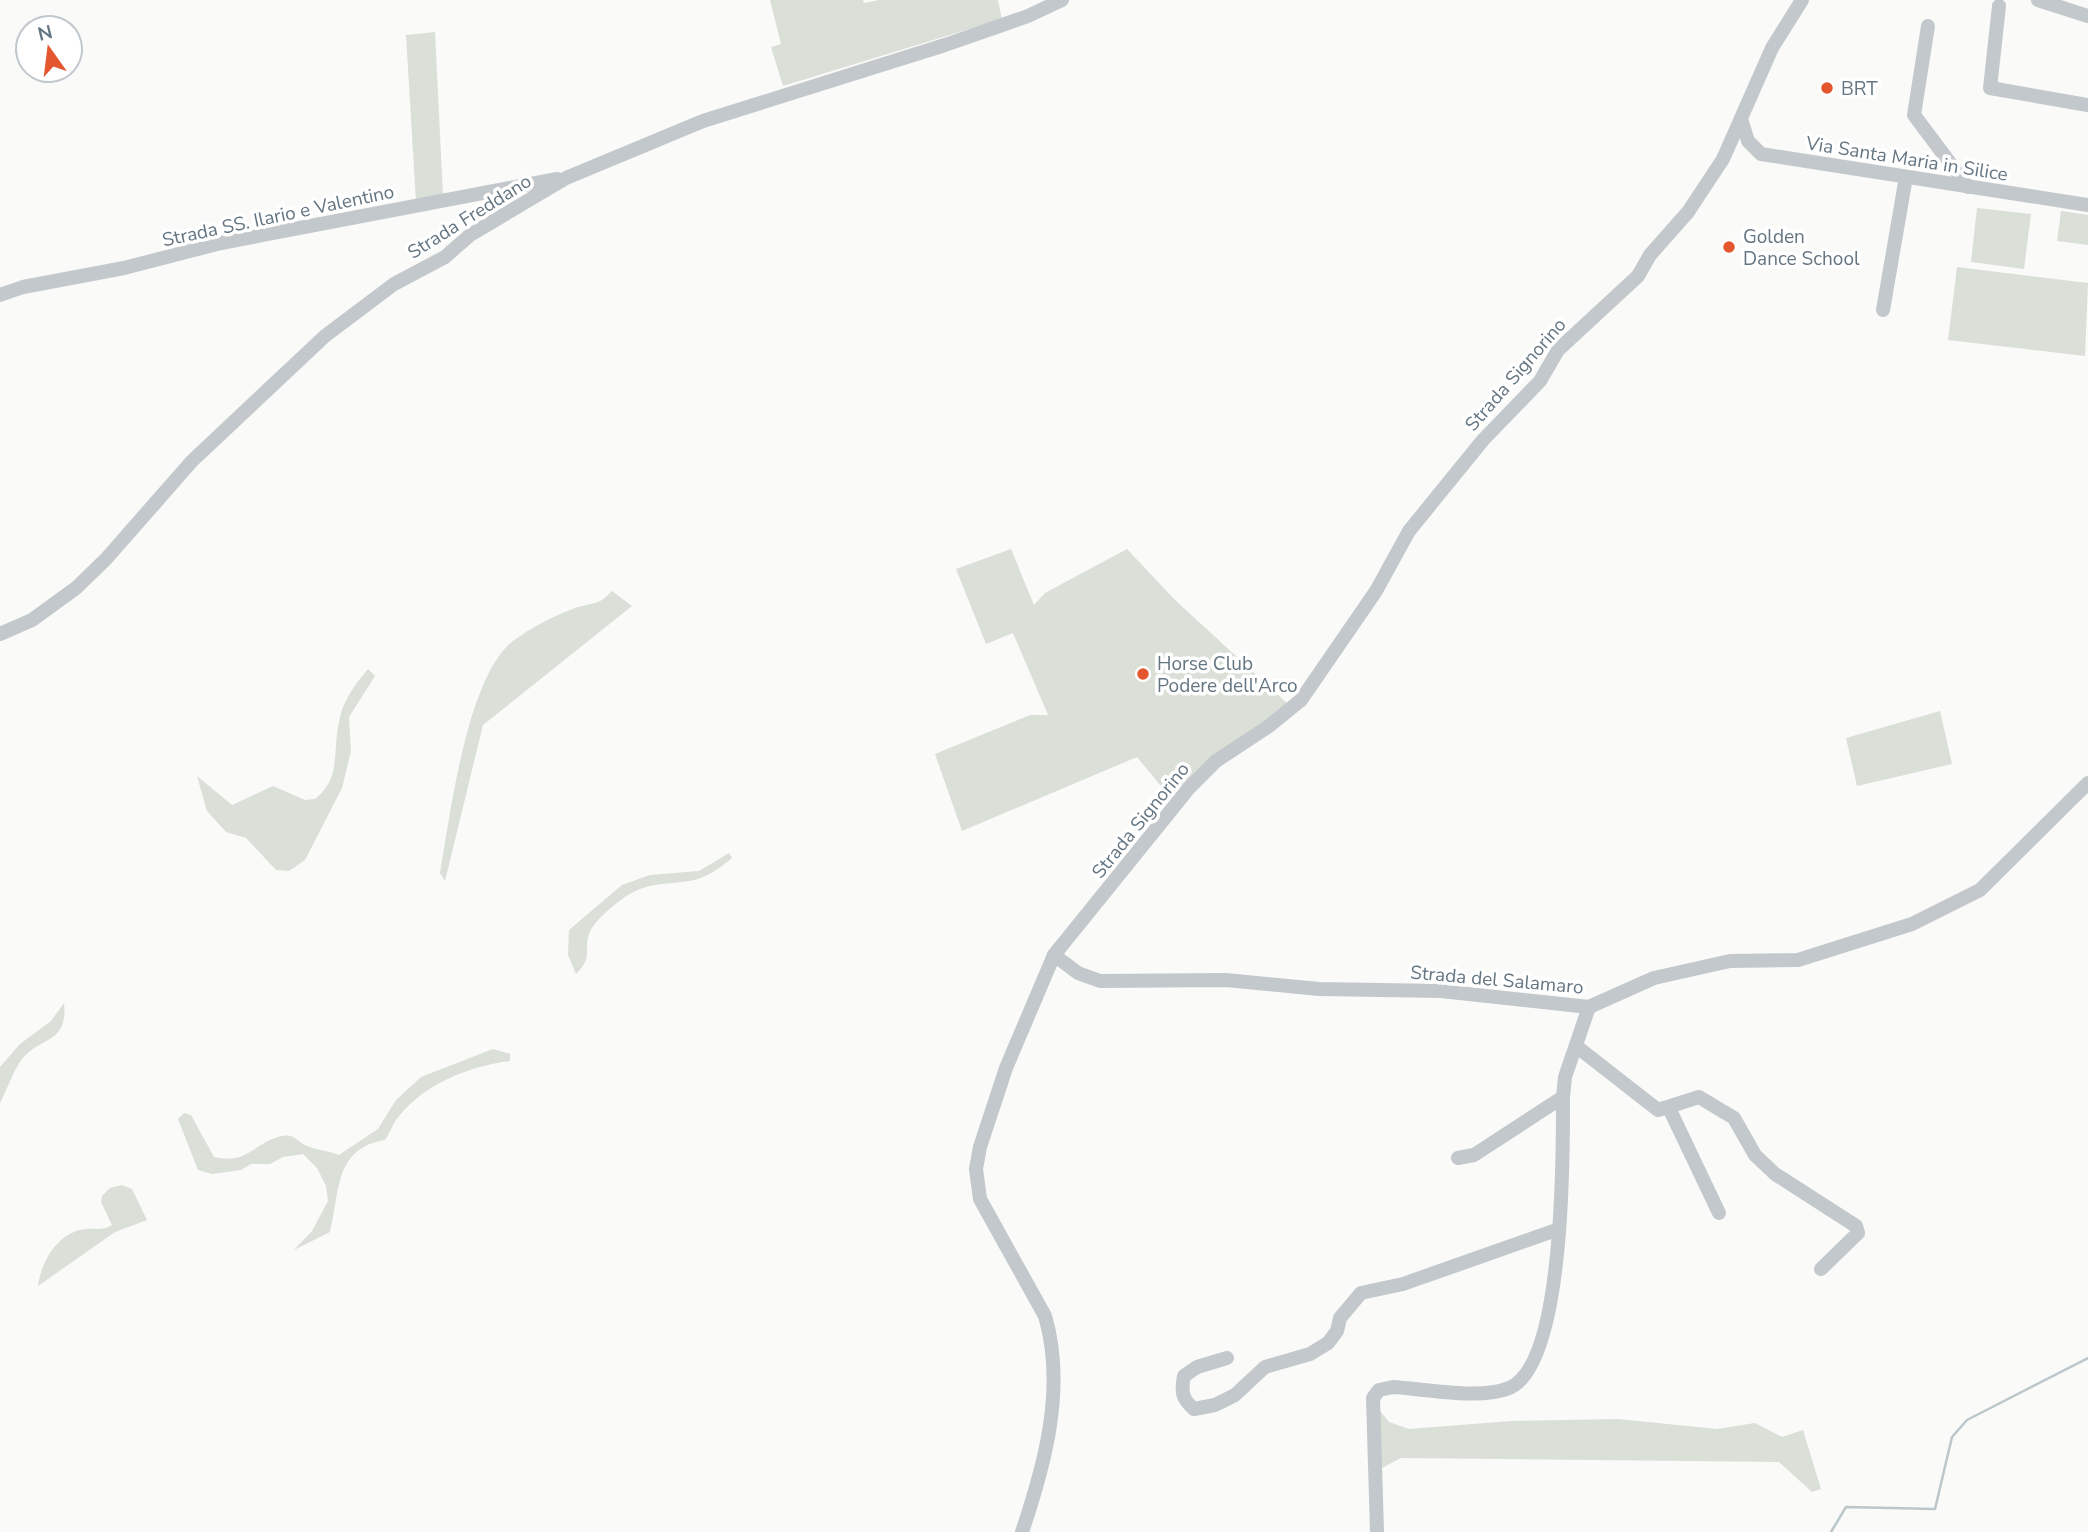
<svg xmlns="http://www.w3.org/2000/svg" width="2088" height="1532" viewBox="0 0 2088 1532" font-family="'Nunito Sans',sans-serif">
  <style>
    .green { fill: #dadfd7 }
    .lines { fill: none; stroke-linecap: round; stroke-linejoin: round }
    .stream { stroke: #bbc7cb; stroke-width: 2.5 }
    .minor { stroke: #c3c8cc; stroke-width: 14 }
    .poi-dot { fill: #e4572e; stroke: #fff; stroke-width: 2.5 }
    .labels { text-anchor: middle; stroke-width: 7; stroke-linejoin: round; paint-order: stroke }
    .poi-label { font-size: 19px; fill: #657683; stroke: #fff; text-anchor: start }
    .street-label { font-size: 19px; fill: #657683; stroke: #fff }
  </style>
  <rect width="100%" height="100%" fill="#fafaf8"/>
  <g class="green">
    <path d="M 770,0 L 863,0 L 864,3 L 879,0 L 998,0 L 1002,19 L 783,86 L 771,47 L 781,44 Z"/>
    <path d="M 435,32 L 443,196 L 416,202 L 406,35 Z"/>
    <path d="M 1977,208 L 2031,214 L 2024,269 L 1971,262 Z"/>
    <path d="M 2061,211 L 2088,215 L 2088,245 L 2057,241 Z"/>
    <path d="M 1957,267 L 2088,283 L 2085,356 L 1948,340 Z"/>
    <path d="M 1011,549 L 1034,605 L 1045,593 L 1127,549 L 1174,599 L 1289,705 L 1211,757 L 1170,797 L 1137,757 L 962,831 L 935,754 L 1030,715 L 1048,715 L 1013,633 L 986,644 L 956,569 Z"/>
    <path d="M 612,591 L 632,606 L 483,725 L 445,881 L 440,873 C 450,816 467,676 513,641 C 530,628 556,615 575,608 C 594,602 598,606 612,591 Z"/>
    <path d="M 368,669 L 375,676 L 349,717 L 351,751 L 342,788 L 323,825 L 305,860 L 289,871 L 276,870 L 246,838 L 226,832 L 207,811 L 197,776 L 232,805 L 273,786 L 305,800 L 315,799 C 342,778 332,752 339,722 C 343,700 354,686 368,669 Z"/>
    <path d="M 1940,711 L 1952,764 L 1857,786 L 1846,738 Z"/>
    <path d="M 729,853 L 732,858 C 721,867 708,877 694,880 C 665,886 649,880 622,899 C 611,908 594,920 589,934 C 583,952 594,956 576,974 L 568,955 L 569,930 L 622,885 L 650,875 L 699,871 Z"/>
    <path d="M 64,1003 C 68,1044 41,1036 22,1059 C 13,1071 7,1090 0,1103 L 0,1067 L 20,1044 L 51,1021 Z"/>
    <path d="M 493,1049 L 510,1054 L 510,1061 C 469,1066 425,1084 399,1116 C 393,1123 390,1133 385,1140 C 334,1148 340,1192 330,1232 L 294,1250 L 312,1231 L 328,1201 L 326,1186 L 317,1168 L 303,1154 L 283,1157 L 270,1164 L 251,1164 L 241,1170 L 212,1174 L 198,1170 L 178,1119 L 184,1113 L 191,1115 L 214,1157 C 248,1165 254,1142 282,1136 C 294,1133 298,1142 307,1146 C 316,1150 330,1151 339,1155 L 378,1129 L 396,1100 L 421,1077 Z"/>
    <path d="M 122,1185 L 132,1189 L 147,1220 L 115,1232 L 38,1286 C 41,1262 58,1232 85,1229 C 96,1228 102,1231 112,1225 L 101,1202 L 102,1196 L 110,1188 Z"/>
    <path d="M 1378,1408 L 1389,1422 L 1409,1429 L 1511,1421 L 1618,1419 L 1717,1429 L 1755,1423 L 1782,1437 L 1803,1430 L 1821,1489 L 1812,1492 L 1779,1462 L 1401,1458 L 1380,1469 Z"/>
  </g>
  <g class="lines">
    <path class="stream" d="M 1831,1532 L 1846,1507 L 1935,1509 L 1952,1437 L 1967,1420 L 2088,1358"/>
    <g class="minor">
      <path d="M 2038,0 L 2088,16"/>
      <path d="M 1999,6 L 1990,88 L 2088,105"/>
      <path d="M 1928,26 L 1914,115 L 1968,187"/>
      <path d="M 1741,119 L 1748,141 L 1761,154 L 2088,205"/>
      <path d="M 0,295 L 23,287 L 124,268 L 221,243 L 557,179"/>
      <path d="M 1883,310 L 1906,177"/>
      <path d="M 0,634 L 32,620 L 76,588 L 106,559 L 192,461 L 325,336 L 394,284 L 445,257 L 470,235 L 566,178 L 703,121 L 945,45 L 1028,16 L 1062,0"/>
      <path d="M 1054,955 L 1078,973 L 1100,981 L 1226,980 L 1319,989 L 1441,991 L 1589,1007 L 1654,978 L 1730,961 L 1798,960 L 1912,924 L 1980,890 L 2088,783"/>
      <path d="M 1576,1046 L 1658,1110 L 1699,1097 L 1734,1118 L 1755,1155 L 1775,1174 L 1856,1226 L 1858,1233 L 1821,1269"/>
      <path d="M 1669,1108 L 1719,1213"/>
      <path d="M 1458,1158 L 1474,1155 L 1563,1097 L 1565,1077 L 1589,1007"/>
      <path d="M 1227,1358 L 1197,1367 L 1184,1376 C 1181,1392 1182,1399 1194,1409 L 1215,1405 L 1235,1395 L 1265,1367 L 1310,1354 L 1328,1343 L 1337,1331 L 1340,1318 L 1361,1293 L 1403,1284 L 1559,1229"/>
      <path d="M 1022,1532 C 1045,1464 1066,1387 1045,1316 L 980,1199 L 976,1169 L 980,1147 L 1006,1068 L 1054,955 L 1189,788 L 1216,761 L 1269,726 L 1301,700 L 1376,591 L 1409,531 L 1483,440 L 1540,381 L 1558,350 L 1638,276 L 1650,255 L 1688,212 L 1723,159 L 1772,48 L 1802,0"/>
      <path d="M 1377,1532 L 1373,1398 L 1379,1390 L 1393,1387 C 1424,1389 1481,1400 1509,1388 C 1565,1365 1563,1151 1563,1097"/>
    </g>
  </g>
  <g class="poi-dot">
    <circle cx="1827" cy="88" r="7"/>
    <circle cx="1729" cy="247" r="7"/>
    <circle cx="1143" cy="674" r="7"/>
  </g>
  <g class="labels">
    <g class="poi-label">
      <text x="1841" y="95">BRT</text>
      <text x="1743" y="243">Golden<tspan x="1743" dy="22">Dance School</tspan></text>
      <text x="1157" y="670">Horse Club<tspan x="1157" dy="22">Podere dell'Arco</tspan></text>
    </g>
    <g class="street-label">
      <text transform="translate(1907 158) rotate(9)" y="7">Via Santa Maria in Silice</text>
      <text transform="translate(278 215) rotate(-12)" y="7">Strada SS. Ilario e Valentino</text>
      <text transform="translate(469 216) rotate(-32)" y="7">Strada Freddano</text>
      <text transform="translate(1515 374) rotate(-49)" y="7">Strada Signorino</text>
      <text transform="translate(1140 820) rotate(-51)" y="7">Strada Signorino</text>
      <text transform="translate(1497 979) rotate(5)" y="7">Strada del Salamaro</text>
    </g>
  </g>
  <g transform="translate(49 49) rotate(346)"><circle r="33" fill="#ffffff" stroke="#c1c8cd" stroke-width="2"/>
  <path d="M0-5L12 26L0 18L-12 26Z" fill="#e4572e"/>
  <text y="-10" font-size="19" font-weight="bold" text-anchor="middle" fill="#657683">N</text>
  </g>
</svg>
